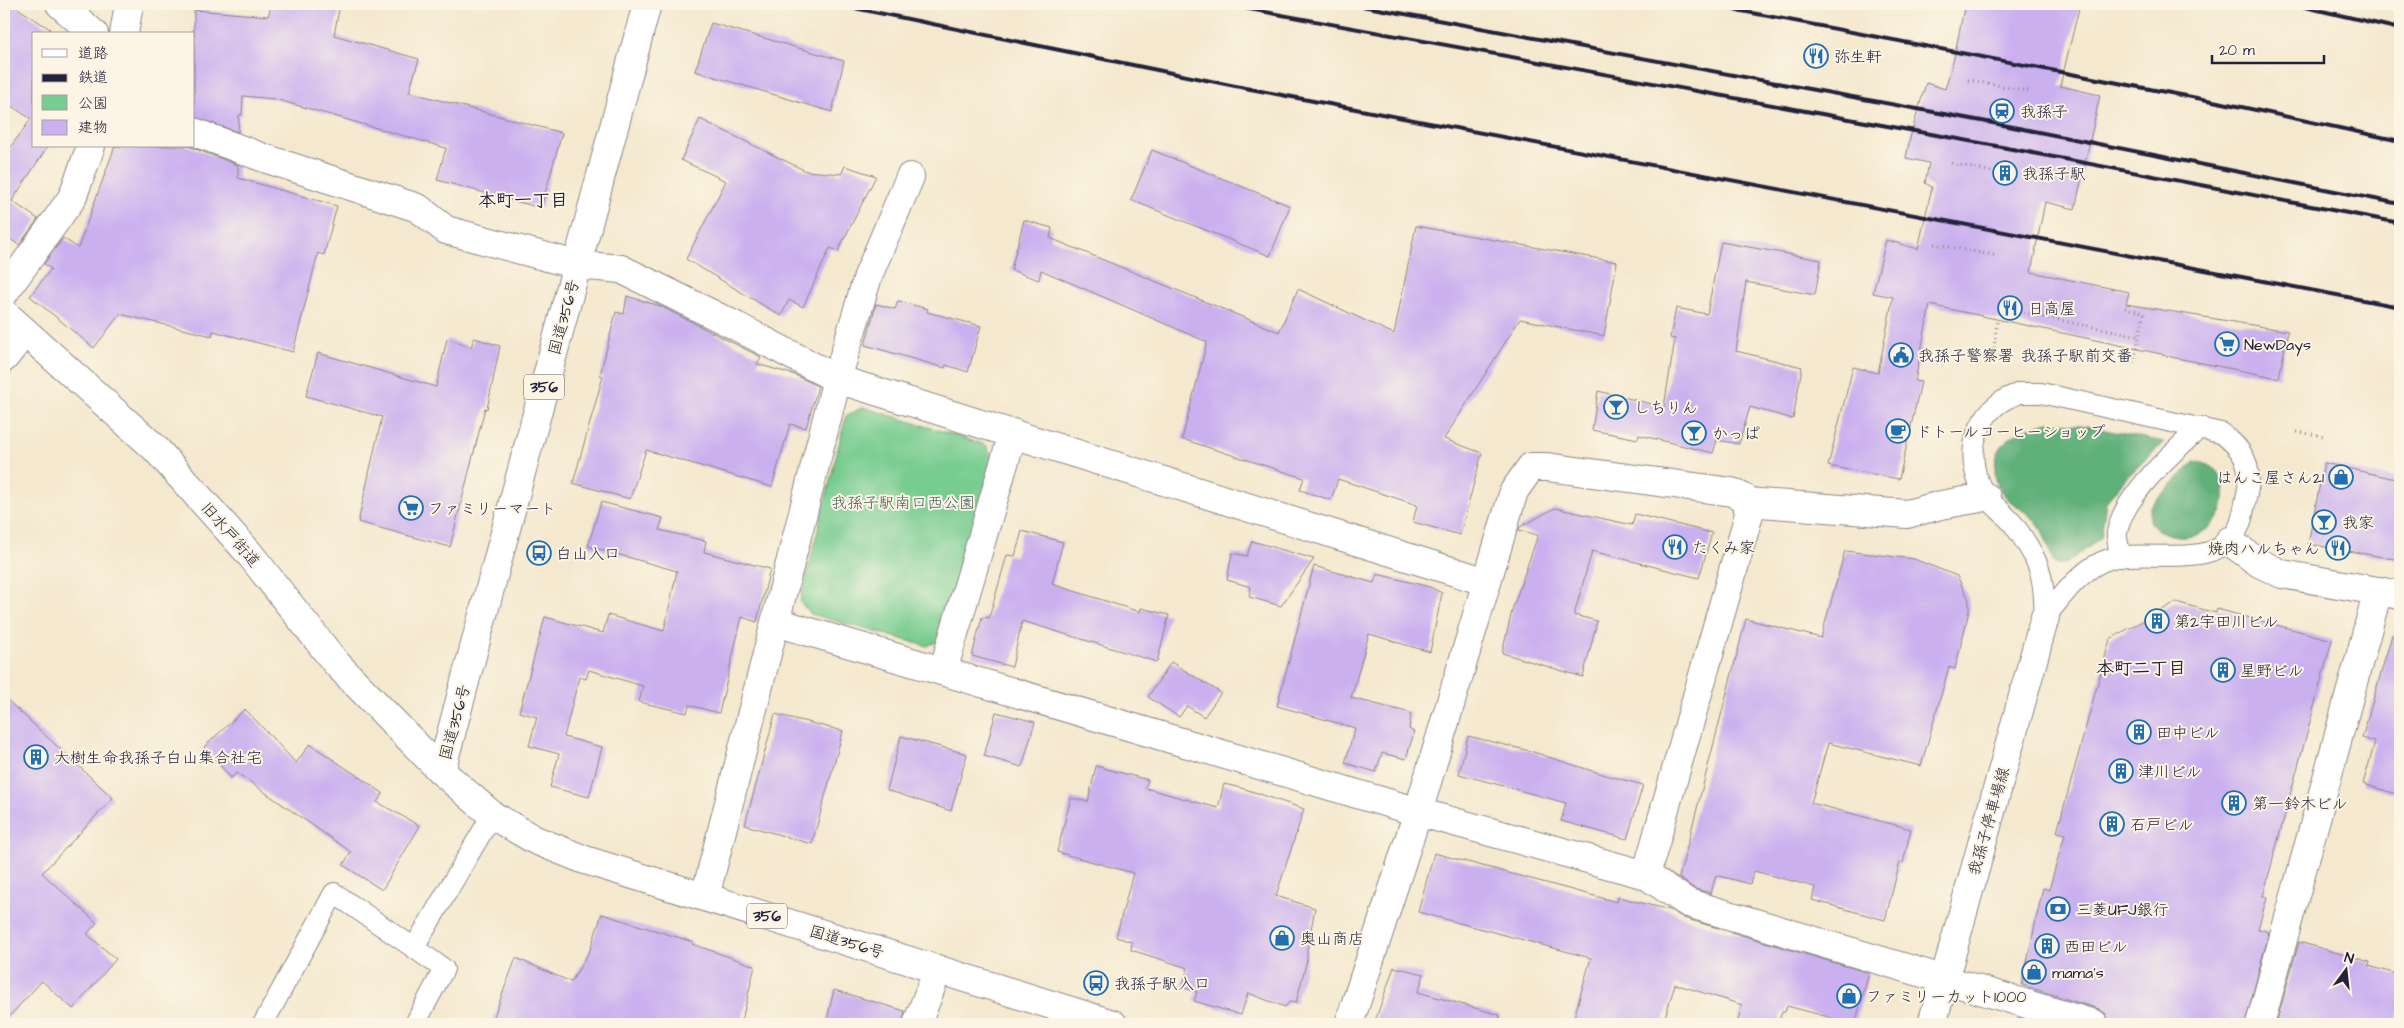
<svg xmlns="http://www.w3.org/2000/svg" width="2404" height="1028" viewBox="0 0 2404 1028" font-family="'Architects Daughter','Klee One',sans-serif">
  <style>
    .green { fill: #77cc90; stroke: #4c7766 }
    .forest { fill: #61b07a; stroke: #42695a }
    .building { fill: #cab0ef }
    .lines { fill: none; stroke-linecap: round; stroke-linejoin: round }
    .lane-casing { stroke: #8b8584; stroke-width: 22 }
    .street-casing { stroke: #8b8584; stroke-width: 30 }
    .secondary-casing { stroke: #8b8584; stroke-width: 30 }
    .highway-casing { stroke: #8b8584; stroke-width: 30 }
    .path { stroke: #8b8584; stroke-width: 3; stroke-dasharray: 1 4; stroke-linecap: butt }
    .lane { stroke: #fff; stroke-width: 20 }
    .street { stroke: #fff; stroke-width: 28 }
    .secondary { stroke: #fff; stroke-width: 28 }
    .highway { stroke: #fff; stroke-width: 28 }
    .rail { stroke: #22223b; stroke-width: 4 }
    .labels { text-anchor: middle; stroke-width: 4; stroke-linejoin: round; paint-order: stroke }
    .shield { fill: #fcf5e5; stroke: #63616e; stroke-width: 1 }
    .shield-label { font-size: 15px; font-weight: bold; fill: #22223b }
    .poi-label { font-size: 16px; fill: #22223b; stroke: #fcf5e5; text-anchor: start }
    .street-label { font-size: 16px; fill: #22223b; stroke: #fcf5e5 }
    .park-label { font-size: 16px; fill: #405e59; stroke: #fcf5e5 }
    .neighbourhood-label { font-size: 18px; font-weight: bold; fill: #22223b; stroke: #fcf5e5 }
  </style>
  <rect width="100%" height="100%" fill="#fcf5e5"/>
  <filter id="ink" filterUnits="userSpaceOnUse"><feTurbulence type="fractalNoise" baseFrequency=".02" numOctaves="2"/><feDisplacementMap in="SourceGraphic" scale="10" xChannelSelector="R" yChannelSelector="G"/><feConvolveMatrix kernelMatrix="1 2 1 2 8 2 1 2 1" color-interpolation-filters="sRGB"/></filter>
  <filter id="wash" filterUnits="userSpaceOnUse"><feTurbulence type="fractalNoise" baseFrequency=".0096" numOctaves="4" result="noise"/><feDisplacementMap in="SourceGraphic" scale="20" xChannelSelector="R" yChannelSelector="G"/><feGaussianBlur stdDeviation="1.12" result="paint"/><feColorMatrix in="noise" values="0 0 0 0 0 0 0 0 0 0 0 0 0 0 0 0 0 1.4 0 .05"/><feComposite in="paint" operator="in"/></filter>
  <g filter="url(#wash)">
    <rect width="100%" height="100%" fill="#f4e8ce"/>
    <path class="green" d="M 863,407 L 986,445 L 994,462 L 941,640 L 927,646 L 811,614 L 800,602 L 846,416 Z"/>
    <g class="forest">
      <path d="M 2049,422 L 2081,425 L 2164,442 L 2126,478 L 2106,502 L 2101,538 L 2066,564 L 2055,564 C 2048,551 2046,533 2036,522 C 2027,511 2013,506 2004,495 C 1997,487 1996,481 1995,471 C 1994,438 2022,429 2049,422 Z"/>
      <path d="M 2195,461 C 2204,463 2212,465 2218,473 C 2222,477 2223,485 2224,491 C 2227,522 2201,541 2172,535 C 2162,532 2157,531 2150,523 L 2150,506 Z"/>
    </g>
    <g id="blocks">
      <g class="building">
        <path d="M 4,4 L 11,4 L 50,29 L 47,34 L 34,34 L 34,146 L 48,146 L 12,201 L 38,219 L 19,245 L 4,235 L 4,156 L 31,119 L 4,101 Z"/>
        <path d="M 272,4 L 340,4 L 334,35 L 419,59 L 409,92 L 562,133 L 541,208 L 437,180 L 446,148 L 275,99 L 243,96 L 242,115 L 239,115 L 238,132 L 194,117 L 194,10 L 268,16 Z"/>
        <path d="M 1965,4 L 2080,4 L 2060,86 L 2100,95 L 2075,209 L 2045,202 L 2031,272 L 2129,292 L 2126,304 L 2288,331 L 2279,378 L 2166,356 L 2166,355 L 1930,305 L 1915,381 L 1921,382 L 1899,479 L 1828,466 L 1853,367 L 1878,373 L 1893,297 L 1873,293 L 1886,240 L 1918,249 L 1932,187 L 1925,183 L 1929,163 L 1906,158 L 1910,138 L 1926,83 L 1945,89 L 1954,58 Z"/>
        <path d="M 711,23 L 844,61 L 832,112 L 695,71 Z"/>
        <path d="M 700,119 L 806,171 L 841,174 L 845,166 L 876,176 L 838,251 L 830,248 L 803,307 L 789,300 L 781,316 L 686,259 L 726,181 L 681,160 Z"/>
        <path d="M 115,146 L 188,146 L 238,165 L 238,178 L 337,206 L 324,255 L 318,253 L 293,352 L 213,331 L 212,336 L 120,314 L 94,348 L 30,296 L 51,269 L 44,264 L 63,238 L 78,248 Z"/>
        <path d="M 1152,150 L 1290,206 L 1270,256 L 1131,200 Z"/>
        <path d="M 1024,220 L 1052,228 L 1050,238 L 1279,332 L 1298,289 L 1394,334 L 1416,226 L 1617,262 L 1604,336 L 1520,319 L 1444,439 L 1482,453 L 1460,535 L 1413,522 L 1417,505 L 1338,479 L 1331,500 L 1300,490 L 1304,478 L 1182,439 L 1207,342 L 1041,270 L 1039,280 L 1011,270 Z"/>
        <path d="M 1721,242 L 1821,260 L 1815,295 L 1746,282 L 1736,351 L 1802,367 L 1793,419 L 1750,407 L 1739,444 L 1717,440 L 1713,453 L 1639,435 L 1638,439 L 1592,430 L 1598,391 L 1664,407 L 1675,339 L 1670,338 L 1676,308 L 1707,314 Z"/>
        <path d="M 627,296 L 660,306 L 761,357 L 757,364 L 795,375 L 818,386 L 806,428 L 790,424 L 772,487 L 646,450 L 630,499 L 573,483 L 603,376 L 600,375 L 616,312 L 624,314 Z"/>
        <path d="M 898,301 L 928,309 L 927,312 L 981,326 L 968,372 L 946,365 L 945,368 L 865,345 L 876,304 L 895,309 Z"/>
        <path d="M 474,338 L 500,346 L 487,409 L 485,408 L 450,547 L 358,522 L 382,417 L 306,396 L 318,353 L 436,387 L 447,339 L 471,347 Z"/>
        <path d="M 2324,463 L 2400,480 L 2400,560 L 2308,544 Z"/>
        <path d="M 601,502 L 663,518 L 659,530 L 706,541 L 704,552 L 770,569 L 757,622 L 742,617 L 719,713 L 689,705 L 687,713 L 639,702 L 643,686 L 589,670 L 586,679 L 579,677 L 564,737 L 602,747 L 589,797 L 550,787 L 559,754 L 529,746 L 537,717 L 519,712 L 545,617 L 603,633 L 608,615 L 664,631 L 677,571 L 588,546 Z"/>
        <path d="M 1555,508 L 1632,525 L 1635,514 L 1712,533 L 1699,578 L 1592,551 L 1574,615 L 1597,621 L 1583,677 L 1502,653 L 1513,607 L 1538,535 L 1519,530 L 1520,527 Z"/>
        <path d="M 1022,531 L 1063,542 L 1052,584 L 1140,612 L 1141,608 L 1169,615 L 1157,662 L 1022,621 L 1012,667 L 972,656 L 982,617 L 989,618 L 1007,555 L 1015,556 Z"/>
        <path d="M 1252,541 L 1314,559 L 1281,606 L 1249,597 L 1251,587 L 1227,580 L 1232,553 L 1247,556 Z"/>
        <path d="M 1845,551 L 1914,559 L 1957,576 L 1969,600 L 1969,611 L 1955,669 L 1949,667 L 1921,766 L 1828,743 L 1811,803 L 1911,829 L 1903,863 L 1900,862 L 1885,920 L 1812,900 L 1815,887 L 1754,871 L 1750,884 L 1716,875 L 1711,893 L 1695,889 L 1679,878 L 1746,619 L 1821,638 Z"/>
        <path d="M 1314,566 L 1374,583 L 1377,574 L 1430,587 L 1442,593 L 1430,652 L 1369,634 L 1351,698 L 1411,713 L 1409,729 L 1414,732 L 1406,759 L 1382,753 L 1376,772 L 1345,763 L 1355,728 L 1277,706 Z"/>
        <path d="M 2176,602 L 2216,613 L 2217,609 L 2332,640 L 2263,896 L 2267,897 L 2258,929 L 2269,932 L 2245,1024 L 2109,1024 L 2106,1014 L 2099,1009 L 2022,985 L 2043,888 L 2049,890 L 2065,834 L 2057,832 L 2110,639 Z"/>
        <path d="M 2392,635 L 2400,637 L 2400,795 L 2363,784 L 2375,742 L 2362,738 Z"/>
        <path d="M 1171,662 L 1221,693 L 1204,717 L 1187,706 L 1179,717 L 1148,697 Z"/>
        <path d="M 4,697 L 113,798 L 42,873 L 97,923 L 87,934 L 116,959 L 73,1009 L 42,981 L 4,1022 Z"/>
        <path d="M 245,709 L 296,763 L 310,744 L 383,793 L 377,802 L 420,826 L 382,890 L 343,865 L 351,852 L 237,773 L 231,778 L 204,747 Z"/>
        <path d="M 996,712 L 1035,722 L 1022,767 L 984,756 Z"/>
        <path d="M 775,714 L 843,731 L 812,844 L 745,825 Z"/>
        <path d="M 901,736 L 967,754 L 951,811 L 887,790 Z"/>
        <path d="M 1468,736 L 1530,751 L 1602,774 L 1643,785 L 1627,839 L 1561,821 L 1566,803 L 1459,774 Z"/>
        <path d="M 1096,766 L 1148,780 L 1145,788 L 1218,808 L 1224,784 L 1245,789 L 1304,809 L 1276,896 L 1315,908 L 1307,950 L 1307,960 L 1296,1003 L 1289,1002 L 1285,1007 L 1248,993 L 1241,1015 L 1194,1001 L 1197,992 L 1182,987 L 1188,968 L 1131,950 L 1132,942 L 1116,937 L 1133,873 L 1057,852 L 1071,798 L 1088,802 Z"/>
        <path d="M 1434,853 L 1617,902 L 1618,897 L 1670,910 L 1684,918 L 1869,973 L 1855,1024 L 1787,1006 L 1785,1012 L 1782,1012 L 1778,1024 L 1737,1024 L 1742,1005 L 1675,984 L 1663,1024 L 1572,1024 L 1591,958 L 1418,912 Z"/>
        <path d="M 602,914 L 693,942 L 692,944 L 755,966 L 741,1024 L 491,1024 L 516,958 L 571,982 L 590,950 Z"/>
        <path d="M 2299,942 L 2370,962 L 2369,966 L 2400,975 L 2400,1006 L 2395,1024 L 2276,1024 Z"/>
        <path d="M 1394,967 L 1424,974 L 1418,992 L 1500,1015 L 1499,1024 L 1374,1024 Z"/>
        <path d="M 834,990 L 905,1011 L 902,1024 L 826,1024 Z"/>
        <path d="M 2019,1018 L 2040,1024 L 2017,1024 Z"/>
      </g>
    </g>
  </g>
  <g filter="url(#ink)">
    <use href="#blocks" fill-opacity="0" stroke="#8b8584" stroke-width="1"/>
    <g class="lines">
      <g class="lane-casing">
        <g id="lane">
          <path d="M 2020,393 L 2041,393 L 2221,433 C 2243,449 2253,465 2247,494 C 2244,506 2243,523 2235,534 C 2211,570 2143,548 2109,559 C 2081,568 2063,596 2045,617 C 2044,598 2044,578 2036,561 C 2030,548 2022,536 2014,525 C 2006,515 1995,507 1987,497 C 1973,479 1969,450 1979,429 C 1988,409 2000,400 2020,393 Z"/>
          <path d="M 2121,557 C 2120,550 2116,540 2117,533 C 2122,497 2174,451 2201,427"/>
          <path d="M 414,948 L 444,969 L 415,1024"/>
          <path d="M 263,1024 L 334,893 L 414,948 L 492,815"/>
        </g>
      </g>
      <g class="street-casing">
        <g id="street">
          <path d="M 60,4 L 94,34"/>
          <path d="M 124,34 L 129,4"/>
          <path d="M 194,132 L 264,158 L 418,208 L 446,230 L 577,265 L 621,269 L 736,326 L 837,379 L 1487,582"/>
          <path d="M 4,293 L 72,198 L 91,146"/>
          <path d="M 4,358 L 25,332"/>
          <path d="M 1747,502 L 1907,514 L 1941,505 L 1986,497"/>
          <path d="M 2229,541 L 2259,563 L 2282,574 L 2400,595"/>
          <path d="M 776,622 L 1418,812"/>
          <path d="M 943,671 L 1013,433"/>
          <path d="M 1646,875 L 1688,903 L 2094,1024"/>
          <path d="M 705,897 L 837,379 L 868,276 L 910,177"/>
          <path d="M 917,1024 L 938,969"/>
          <path d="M 2260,1024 L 2378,591"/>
        </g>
      </g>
      <g class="secondary-casing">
        <g id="secondary">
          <path d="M 4,313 L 155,448 L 248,552 L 336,663 L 441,771"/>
          <path d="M 1349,1024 L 1418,812 L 1514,491 L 1531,467 L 1547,467 L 1732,492 L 1746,499 L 1749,514 L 1746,525 L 1646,875 L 1418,812"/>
          <path d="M 1932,1024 L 2045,617"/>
        </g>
      </g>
      <g class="highway-casing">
        <path id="highway" d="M 647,4 L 441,771 L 492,815 L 535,840 L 585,860 L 1113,1024"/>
      </g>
      <g class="path">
        <path d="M 1968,80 L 2029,91"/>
        <path d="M 1951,163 L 2010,176"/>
        <path d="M 1934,244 L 1998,256"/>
        <path d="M 1999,308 L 2139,336"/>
        <path d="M 2125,308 L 2144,313 L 2133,366"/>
        <path d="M 1994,348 L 1997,320"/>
        <path d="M 2297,432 L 2324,436"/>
      </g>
      <use href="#lane" class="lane"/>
      <use href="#street" class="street"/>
      <use href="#secondary" class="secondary"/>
      <use href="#highway" class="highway"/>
      <g class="rail">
        <path d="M 835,4 L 1245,88 L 2400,307"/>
        <path d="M 1222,4 L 1991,145 L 2400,223"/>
        <path d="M 1351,4 L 1998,124 L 2400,204"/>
        <path d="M 1705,4 L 2223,103 L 2400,141"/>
        <path d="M 2292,4 L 2400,29"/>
      </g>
    </g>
  </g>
  <defs>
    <g id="restaurant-ring" transform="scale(1.25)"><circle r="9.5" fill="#fcf5e5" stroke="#1f6fb2" stroke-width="1.5"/><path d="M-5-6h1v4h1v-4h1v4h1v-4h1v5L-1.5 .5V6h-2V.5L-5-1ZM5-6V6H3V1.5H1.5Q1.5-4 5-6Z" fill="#1f6fb2"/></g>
    <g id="station-ring" transform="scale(1.25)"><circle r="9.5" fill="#fcf5e5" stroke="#1f6fb2" stroke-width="1.5"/><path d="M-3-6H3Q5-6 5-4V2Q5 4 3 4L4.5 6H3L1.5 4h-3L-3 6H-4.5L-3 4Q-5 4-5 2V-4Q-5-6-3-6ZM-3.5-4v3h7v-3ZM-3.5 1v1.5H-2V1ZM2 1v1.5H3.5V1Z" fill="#1f6fb2"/></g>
    <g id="building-ring" transform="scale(1.25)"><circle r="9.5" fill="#fcf5e5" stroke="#1f6fb2" stroke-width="1.5"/><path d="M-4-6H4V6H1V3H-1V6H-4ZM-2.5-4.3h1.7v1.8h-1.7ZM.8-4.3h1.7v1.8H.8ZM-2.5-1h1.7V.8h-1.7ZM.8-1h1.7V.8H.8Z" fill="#1f6fb2"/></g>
    <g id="supermarket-ring" transform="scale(1.25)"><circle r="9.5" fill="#fcf5e5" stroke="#1f6fb2" stroke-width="1.5"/><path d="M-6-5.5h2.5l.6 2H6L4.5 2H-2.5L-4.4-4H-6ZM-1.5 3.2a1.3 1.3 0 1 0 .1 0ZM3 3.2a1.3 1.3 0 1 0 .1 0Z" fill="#1f6fb2"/></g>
    <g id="civic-ring" transform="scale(1.25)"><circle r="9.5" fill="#fcf5e5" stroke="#1f6fb2" stroke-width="1.5"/><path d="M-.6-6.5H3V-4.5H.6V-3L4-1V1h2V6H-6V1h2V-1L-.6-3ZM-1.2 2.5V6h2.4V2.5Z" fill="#1f6fb2"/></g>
    <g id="bar-ring" transform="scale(1.25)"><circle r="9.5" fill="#fcf5e5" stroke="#1f6fb2" stroke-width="1.5"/><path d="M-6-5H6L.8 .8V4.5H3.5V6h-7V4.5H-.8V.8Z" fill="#1f6fb2"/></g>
    <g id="cafe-ring" transform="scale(1.25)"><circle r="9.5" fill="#fcf5e5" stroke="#1f6fb2" stroke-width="1.5"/><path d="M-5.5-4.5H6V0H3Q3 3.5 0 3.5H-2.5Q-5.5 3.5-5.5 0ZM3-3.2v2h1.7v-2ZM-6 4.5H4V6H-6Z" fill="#1f6fb2"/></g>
    <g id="shop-ring" transform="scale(1.25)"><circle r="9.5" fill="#fcf5e5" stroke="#1f6fb2" stroke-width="1.5"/><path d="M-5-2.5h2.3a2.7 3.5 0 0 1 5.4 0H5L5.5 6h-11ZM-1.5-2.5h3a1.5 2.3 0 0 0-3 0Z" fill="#1f6fb2"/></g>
    <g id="bus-ring" transform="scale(1.25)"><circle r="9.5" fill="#fcf5e5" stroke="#1f6fb2" stroke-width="1.5"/><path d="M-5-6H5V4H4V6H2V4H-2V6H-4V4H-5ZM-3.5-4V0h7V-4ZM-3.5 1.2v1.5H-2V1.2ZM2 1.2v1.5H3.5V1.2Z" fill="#1f6fb2"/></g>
    <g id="bank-ring" transform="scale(1.25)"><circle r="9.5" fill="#fcf5e5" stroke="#1f6fb2" stroke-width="1.5"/><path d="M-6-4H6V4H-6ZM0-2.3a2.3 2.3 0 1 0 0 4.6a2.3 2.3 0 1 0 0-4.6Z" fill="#1f6fb2"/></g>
  </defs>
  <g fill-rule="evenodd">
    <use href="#restaurant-ring" x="1816" y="56"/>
    <use href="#station-ring" x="2002" y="111"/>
    <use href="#building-ring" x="2005" y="173"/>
    <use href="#restaurant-ring" x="2010" y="308"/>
    <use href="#supermarket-ring" x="2227" y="344"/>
    <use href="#civic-ring" x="1901" y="355"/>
    <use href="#bar-ring" x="1616" y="407"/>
    <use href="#cafe-ring" x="1898" y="431"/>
    <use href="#bar-ring" x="1694" y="433"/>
    <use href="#shop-ring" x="2341" y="477"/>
    <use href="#supermarket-ring" x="411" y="508"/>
    <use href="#bar-ring" x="2324" y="522"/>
    <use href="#restaurant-ring" x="1675" y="547"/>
    <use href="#restaurant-ring" x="2338" y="548"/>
    <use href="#bus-ring" x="539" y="553"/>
    <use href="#building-ring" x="2157" y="621"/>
    <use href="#building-ring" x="2223" y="670"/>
    <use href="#building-ring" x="2139" y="732"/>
    <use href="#building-ring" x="36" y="757"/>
    <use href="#building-ring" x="2121" y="771"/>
    <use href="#building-ring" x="2234" y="803"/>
    <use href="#building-ring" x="2112" y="824"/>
    <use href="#bank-ring" x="2058" y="909"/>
    <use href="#shop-ring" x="1282" y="938"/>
    <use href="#building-ring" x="2047" y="946"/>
    <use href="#shop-ring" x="2034" y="972"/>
    <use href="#bus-ring" x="1096" y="983"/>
    <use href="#shop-ring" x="1849" y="996"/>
  </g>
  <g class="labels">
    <g class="shield">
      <rect x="524" y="374.5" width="40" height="25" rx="4"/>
      <rect x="747" y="903.5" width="40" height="25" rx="4"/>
    </g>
    <g class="shield-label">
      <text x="544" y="392">356</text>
      <text x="767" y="921">356</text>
    </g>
    <g class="poi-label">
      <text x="1834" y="62">弥生軒</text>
      <text x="2020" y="117">我孫子</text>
      <text x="2022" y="179">我孫子駅</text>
      <text x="2028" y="314">日高屋</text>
      <text x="2244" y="350">NewDays</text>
      <text x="1918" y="361">我孫子警察署 我孫子駅前交番</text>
      <text x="1634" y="413">しちりん</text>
      <text x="1916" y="437">ドトールコーヒーショップ</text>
      <text x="1712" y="439">かっぱ</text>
      <text x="2324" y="483" text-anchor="end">はんこ屋さん21</text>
      <text x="428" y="514">ファミリーマート</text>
      <text x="2342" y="528">我家</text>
      <text x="1692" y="553">たくみ家</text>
      <text x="2320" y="554" text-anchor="end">焼肉ハルちゃん</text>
      <text x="556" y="559">白山入口</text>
      <text x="2174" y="627">第2宇田川ビル</text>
      <text x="2240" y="676">星野ビル</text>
      <text x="2156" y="738">田中ビル</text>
      <text x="54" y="763">大樹生命我孫子白山集合社宅</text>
      <text x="2138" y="777">津川ビル</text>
      <text x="2252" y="809">第一鈴木ビル</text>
      <text x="2130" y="830">石戸ビル</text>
      <text x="2076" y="915">三菱UFJ銀行</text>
      <text x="1300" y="944">奥山商店</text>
      <text x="2064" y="952">西田ビル</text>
      <text x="2052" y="978">mama’s</text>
      <text x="1114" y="989">我孫子駅入口</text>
      <text x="1866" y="1002">ファミリーカット1000</text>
    </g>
    <g class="street-label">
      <text transform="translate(563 317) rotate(-75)" y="6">国道356号</text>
      <text transform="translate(231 534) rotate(49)" y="6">旧水戸街道</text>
      <text transform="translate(454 722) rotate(-75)" y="6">国道356号</text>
      <text transform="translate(1988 821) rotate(-74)" y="6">我孫子停車場線</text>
      <text transform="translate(847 941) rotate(17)" y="6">国道356号</text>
    </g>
    <g class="park-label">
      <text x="903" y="508">我孫子駅南口西公園</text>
    </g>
    <g class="neighbourhood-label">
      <text x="523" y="206">本町一丁目</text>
      <text x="2141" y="674">本町二丁目</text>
    </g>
  </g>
  <rect width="2404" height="1028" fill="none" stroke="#fcf5e5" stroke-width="20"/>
  <rect x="32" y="32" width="162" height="115" fill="#fcf5e5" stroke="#a5a1a1"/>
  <rect x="42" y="49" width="25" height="8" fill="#ffffff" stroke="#a5a1a1"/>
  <text x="78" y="58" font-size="15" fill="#22223b">道路</text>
  <rect x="42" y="74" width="25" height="8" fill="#22223b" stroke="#a5a1a1"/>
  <text x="78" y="82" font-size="15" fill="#22223b">鉄道</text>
  <rect x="42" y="95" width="25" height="15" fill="#77cc90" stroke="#a5a1a1"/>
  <text x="78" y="108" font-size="15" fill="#22223b">公園</text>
  <rect x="42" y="120" width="25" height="15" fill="#cab0ef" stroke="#a5a1a1"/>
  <text x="78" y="132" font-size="15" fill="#22223b">建物</text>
  <g transform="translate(2346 970) rotate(15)" stroke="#fcf5e5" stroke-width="4" paint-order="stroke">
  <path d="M0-4L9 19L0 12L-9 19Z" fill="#22223b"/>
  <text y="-8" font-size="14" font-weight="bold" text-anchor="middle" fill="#22223b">N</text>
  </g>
  <path d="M2212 55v8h112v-8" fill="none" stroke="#22223b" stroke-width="2.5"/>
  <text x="2219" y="55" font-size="15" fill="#22223b" stroke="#fcf5e5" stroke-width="4" paint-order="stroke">20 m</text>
</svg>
